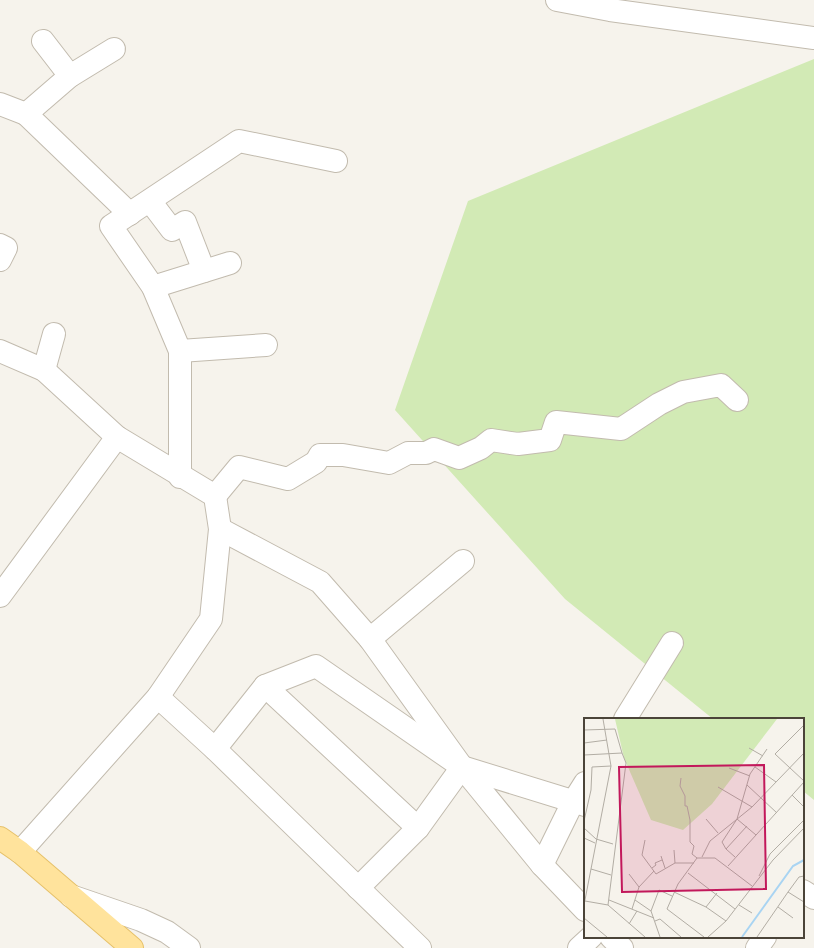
<svg xmlns="http://www.w3.org/2000/svg" width="814" height="948" viewBox="0 0 814 948" font-family="'Nunito Sans',sans-serif">
  <style>
    .green { fill: #d2eab5 }
    .lines { fill: none; stroke-linecap: round; stroke-linejoin: round }
    .street-casing { stroke: #c2bbae; stroke-width: 24 }
    .primary-casing { stroke: #e6c16a; stroke-width: 24 }
    .street { stroke: #fff; stroke-width: 22 }
    .primary { stroke: #ffe39c; stroke-width: 22 }
    .inset-river { fill: none; stroke: #a9d4f2; stroke-width: 2 }
    .inset-road { fill: none; stroke: #b2ada4; stroke-width: 1 }
    .view { fill: #c2185b; fill-opacity: 0.15; stroke: #c2185b; stroke-width: 2 }
    .inset-edge { fill: none; stroke: #4b4439; stroke-width: 2 }
  </style>
  <rect width="100%" height="100%" fill="#f6f3ec"/>
  <path class="green" d="M 814,59 L 814,800 L 803,791 L 803,719 L 713,719 L 565,599 L 395,410 L 468,201 Z"/>
  <g class="lines">
    <g class="street-casing">
      <g id="street">
        <path d="M 557,0 L 610,10 L 814,38"/>
        <path d="M 43,41 L 70,76"/>
        <path d="M 114,49 L 70,76 L 26,114 L 130,214"/>
        <path d="M 0,104 L 26,114"/>
        <path d="M 150,201 L 172,230 L 185,222 L 204,271"/>
        <path d="M 0,245 L 6,248 L 0,260"/>
        <path d="M 153,287 L 230,263"/>
        <path d="M 0,351 L 44,370 L 117,437 L 215,496 L 220,529 L 211,619 L 158,697 L 20,852"/>
        <path d="M 180,351 L 266,345"/>
        <path d="M 44,370 L 54,334"/>
        <path d="M 180,477 L 180,351 L 153,287 L 111,226 L 239,141 L 336,161"/>
        <path d="M 215,496 L 239,467 L 288,479 L 316,462 L 320,455 L 343,455 L 389,463 L 408,453 L 426,453 L 434,449 L 459,458 L 481,448 L 491,440 L 518,444 L 550,440 L 556,422 L 621,429 L 659,404 L 683,392 L 721,385 L 737,400"/>
        <path d="M 220,529 L 320,582 L 370,639 L 462,767 L 542,865 L 585,910"/>
        <path d="M 0,596 L 117,437"/>
        <path d="M 370,639 L 463,561"/>
        <path d="M 265,686 L 418,828"/>
        <path d="M 158,697 L 215,749 L 420,948"/>
        <path d="M 625,719 L 672,643"/>
        <path d="M 215,749 L 265,686 L 316,666 L 462,767 L 585,805"/>
        <path d="M 542,865 L 573,802 L 585,783"/>
        <path d="M 358,888 L 418,828 L 462,767"/>
        <path d="M 803,891 L 814,898"/>
        <path d="M 71,896 L 141,920 L 167,932 L 189,948"/>
        <path d="M 611,937 L 622,948"/>
        <path d="M 579,948 L 591,937"/>
        <path d="M 757,948 L 765,937"/>
      </g>
    </g>
    <g class="primary-casing">
      <path id="primary" d="M 0,838 L 20,852 L 132,948"/>
    </g>
    <use href="#street" class="street"/>
    <use href="#primary" class="primary"/>
  </g>
  <g transform="translate(584 718)">
    <rect width="220" height="220" fill="#f6f3ec"/>
    <path d="M 31,1 L 193,1 L 128,86 L 99,112 L 67,102 L 40,40 Z" fill="#d2eab5"/>
    <path class="inset-river" d="M 158,219 L 209,148 L 220,142"/>
    <path class="inset-road" d="M 220,7 L 191,36 L 220,63M 0,12 L 31,11 L 38,35M 0,25 L 23,22M 165,30 L 179,38M 0,37 L 38,35 L 42,45 L 24,187M 171,49 L 192,64M 145,50 L 166,58M 97,60 L 96,68 L 101,78 L 101,88 L 103,88 L 106,102 L 106,124 L 110,128 L 108,136 L 113,140M 163,67 L 193,95M 134,69 L 168,89M 208,77 L 220,89M 122,101 L 134,115M 153,101 L 172,117M 0,103 L 7,72 L 8,49 L 27,48M 0,110 L 12,121 L 29,126M 0,120 L 11,125M 61,122 L 58,137 L 72,156 L 91,145 L 110,145M 142,131 L 163,108M 90,132 L 91,145M 77,138 L 81,150M 118,139 L 126,123 L 168,89 L 220,35M 151,139 L 142,131 L 138,124 L 153,101 L 166,56 L 183,31M 144,148 L 220,64M 68,150 L 72,147 L 71,145 L 78,142M 7,151 L 27,157M 104,155 L 151,191M 45,156 L 55,169 L 70,153M 175,158 L 186,136 L 220,102M 90,174 L 122,189 L 142,203M 204,174 L 215,159 L 220,158M 25,182 L 70,200M 51,182 L 67,193M 1,183 L 24,187 L 61,219M 0,187 L 27,48 L 19,1M 155,187 L 168,195M 122,189 L 133,175M 194,189 L 209,200M 48,191 L 55,169M 0,200 L 23,219M 71,203 L 76,201 L 97,219M 45,206 L 53,193M 76,219 L 67,193 L 75,172 L 88,178M 120,219 L 83,191 L 94,166 L 113,140 L 131,140 L 168,168M 124,219 L 142,203 L 189,142 L 220,110M 173,219 L 204,174 L 220,184"/>
    <path class="view" d="M 180,47 L 182,171 L 38,174 L 35,49 Z"/>
    <rect width="220" height="220" class="inset-edge"/>
  </g>
</svg>
